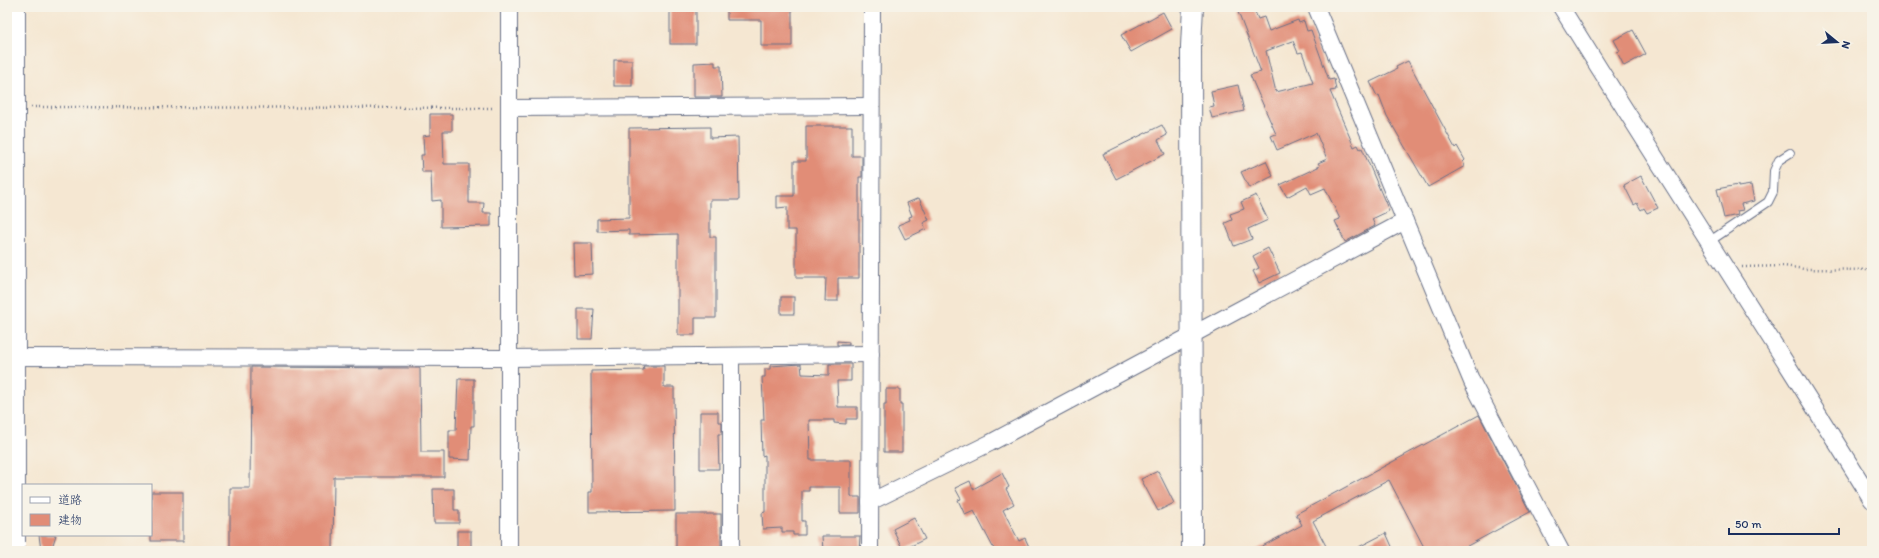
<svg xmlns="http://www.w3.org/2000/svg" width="1879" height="558" viewBox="0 0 1879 558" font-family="Itim,'Klee One',sans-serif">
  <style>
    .building { fill: #e18d77; fill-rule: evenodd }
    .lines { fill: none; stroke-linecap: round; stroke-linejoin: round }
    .service-casing { stroke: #676f87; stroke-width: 10 }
    .minor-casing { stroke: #676f87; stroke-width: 18 }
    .tertiary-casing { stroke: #676f87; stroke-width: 22 }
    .path { stroke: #676f87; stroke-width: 2.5; stroke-dasharray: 1 3; stroke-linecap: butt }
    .service { stroke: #fff; stroke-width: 8 }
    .minor { stroke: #fff; stroke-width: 16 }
    .tertiary { stroke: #fff; stroke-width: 20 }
  </style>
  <rect width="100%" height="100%" fill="#f7f3e8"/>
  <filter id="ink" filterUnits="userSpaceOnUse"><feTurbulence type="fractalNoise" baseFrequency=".025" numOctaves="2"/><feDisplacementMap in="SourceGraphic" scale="8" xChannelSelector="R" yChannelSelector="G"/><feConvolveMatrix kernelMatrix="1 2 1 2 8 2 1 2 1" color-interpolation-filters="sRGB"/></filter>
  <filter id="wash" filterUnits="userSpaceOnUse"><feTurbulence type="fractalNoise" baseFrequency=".012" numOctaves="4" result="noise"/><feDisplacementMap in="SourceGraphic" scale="16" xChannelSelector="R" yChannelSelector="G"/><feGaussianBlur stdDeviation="0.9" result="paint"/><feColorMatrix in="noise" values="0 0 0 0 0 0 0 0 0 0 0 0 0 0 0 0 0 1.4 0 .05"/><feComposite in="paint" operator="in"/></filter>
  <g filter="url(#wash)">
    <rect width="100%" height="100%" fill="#f5e7d2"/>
    <g id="blocks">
      <g class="building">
        <rect x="670" y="7" width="26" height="37"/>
        <path d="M 727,7 L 792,7 L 792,46 L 761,46 L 761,20 L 727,20 Z"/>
        <path d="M 1250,7 L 1253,7 L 1258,19 L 1264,17 L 1269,31 L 1298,20 L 1299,23 L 1304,21 L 1307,31 L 1311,30 L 1329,80 L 1334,79 L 1336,90 L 1330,91 L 1354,147 L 1358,145 L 1360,149 L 1362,148 L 1389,211 L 1372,219 L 1375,226 L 1345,242 L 1335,221 L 1340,219 L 1325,188 L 1311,194 L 1307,186 L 1287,197 L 1280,185 L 1320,166 L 1318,163 L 1327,159 L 1316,133 L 1277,150 L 1271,136 L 1276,134 L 1250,75 L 1261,72 L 1238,12 ZM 1293,41 L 1298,53 L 1302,52 L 1313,83 L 1276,92 L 1266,51 Z"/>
        <path d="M 1163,12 L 1172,29 L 1131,52 L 1121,35 Z"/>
        <path d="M 1633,30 L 1646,54 L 1624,66 L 1617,52 L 1620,51 L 1614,40 Z"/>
        <rect x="614" y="60" width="18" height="26"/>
        <path d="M 1408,61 L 1455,148 L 1457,146 L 1465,160 L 1463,162 L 1465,166 L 1428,187 L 1387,116 L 1379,95 L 1377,96 L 1370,82 L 1397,69 L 1396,67 Z"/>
        <path d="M 715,62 L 715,66 L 721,66 L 722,97 L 694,97 L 694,63 Z"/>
        <path d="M 1238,85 L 1244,111 L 1212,118 L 1209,107 L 1214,106 L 1211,91 Z"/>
        <path d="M 430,114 L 452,114 L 452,131 L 443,131 L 444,164 L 469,164 L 469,203 L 484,203 L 483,213 L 491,213 L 491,226 L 441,227 L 441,200 L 432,201 L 431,172 L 422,172 L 421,155 L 424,155 L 423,136 L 430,135 Z"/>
        <path d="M 1162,125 L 1167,135 L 1158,140 L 1165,154 L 1116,179 L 1103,154 Z"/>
        <path d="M 806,126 L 852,126 L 852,156 L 862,156 L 862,177 L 859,177 L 859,278 L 838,278 L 838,301 L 825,301 L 826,278 L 796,278 L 796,230 L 787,230 L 787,207 L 777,208 L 777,196 L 794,196 L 794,161 L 806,161 Z"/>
        <path d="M 710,127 L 710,138 L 738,137 L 739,200 L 710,200 L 710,237 L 716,237 L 716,318 L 695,318 L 695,335 L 678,335 L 678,234 L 629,235 L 629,230 L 597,231 L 597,219 L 629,218 L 629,128 Z"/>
        <path d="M 1266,161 L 1273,176 L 1249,188 L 1241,172 Z"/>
        <path d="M 1641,176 L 1658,208 L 1647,213 L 1644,208 L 1641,210 L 1637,203 L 1634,205 L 1624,185 Z"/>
        <path d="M 1738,185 L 1738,187 L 1751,185 L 1754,201 L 1741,204 L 1743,210 L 1737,211 L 1738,215 L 1724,218 L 1717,189 Z"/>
        <path d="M 1256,195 L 1268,220 L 1248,229 L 1252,239 L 1234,246 L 1225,223 L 1232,220 L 1230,214 L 1244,209 L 1241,202 Z"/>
        <path d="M 919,198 L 929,220 L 923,223 L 926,229 L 905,239 L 898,225 L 910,220 L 909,217 L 912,216 L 907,203 Z"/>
        <path d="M 573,243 L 592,243 L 593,274 L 574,275 Z"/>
        <path d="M 1268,248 L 1280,273 L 1259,283 L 1253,271 L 1259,268 L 1253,256 Z"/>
        <rect x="781" y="297" width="13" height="17"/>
        <path d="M 578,309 L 594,309 L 592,339 L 578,339 Z"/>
        <path d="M 837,341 L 849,342 L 849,345 L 837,345 Z"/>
        <path d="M 801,364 L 802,374 L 829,375 L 829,364 L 851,364 L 851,381 L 837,381 L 838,407 L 857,407 L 857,419 L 846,419 L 846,424 L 834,423 L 834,420 L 809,420 L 810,460 L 851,460 L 851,497 L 860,497 L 860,513 L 840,513 L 840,487 L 809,487 L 809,491 L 802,491 L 802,521 L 805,521 L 805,535 L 793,535 L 793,532 L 782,532 L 782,528 L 763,529 L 762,513 L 765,512 L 765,455 L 762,456 L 761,420 L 764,420 L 762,377 L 765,377 L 765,369 L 770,369 L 770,366 Z"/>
        <path d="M 643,366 L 664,366 L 664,387 L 674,387 L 675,511 L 589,512 L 589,492 L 592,492 L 591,371 L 644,370 Z"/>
        <path d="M 251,367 L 420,368 L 421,452 L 444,452 L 444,477 L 334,477 L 333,551 L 230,551 L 230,488 L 250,488 Z"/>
        <path d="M 458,379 L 474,379 L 474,426 L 471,426 L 470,460 L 449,459 L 449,430 L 456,430 Z"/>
        <path d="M 886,389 L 900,389 L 900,404 L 902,404 L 902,452 L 884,452 L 884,404 L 886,404 Z"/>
        <path d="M 700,412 L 718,412 L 718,422 L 722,422 L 722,434 L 718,434 L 719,469 L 700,469 Z"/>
        <path d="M 1479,415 L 1530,512 L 1458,551 L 1426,551 L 1389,480 L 1313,521 L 1326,546 L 1317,551 L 1253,551 L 1302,525 L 1296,514 Z"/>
        <path d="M 1158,471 L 1174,503 L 1158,511 L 1141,479 Z"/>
        <path d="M 1002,473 L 1009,487 L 1006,489 L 1014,504 L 1003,510 L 1019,541 L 1025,538 L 1031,551 L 995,551 L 974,511 L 965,515 L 958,500 L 961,499 L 955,488 L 970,481 L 973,489 Z"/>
        <path d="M 433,489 L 454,489 L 454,510 L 459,510 L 459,523 L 434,523 Z"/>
        <rect x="151" y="492" width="32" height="49"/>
        <rect x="676" y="514" width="45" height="37"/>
        <path d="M 914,518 L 925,539 L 903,550 L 893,529 Z"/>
        <rect x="457" y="531" width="14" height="20"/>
        <path d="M 1386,533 L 1394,551 L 1351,551 Z"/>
        <path d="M 39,535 L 56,535 L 51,551 L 41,551 Z"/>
        <path d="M 822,536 L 860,536 L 859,551 L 823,551 Z"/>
      </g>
    </g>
  </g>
  <g filter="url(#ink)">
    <use href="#blocks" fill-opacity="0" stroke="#676f87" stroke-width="1"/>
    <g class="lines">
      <g class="service-casing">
        <path id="service" d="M 1710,241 L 1768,202 L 1773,192 L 1774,171 L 1779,160 L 1790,153"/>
      </g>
      <g class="minor-casing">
        <g id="minor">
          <path d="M 17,7 L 17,551"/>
          <path d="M 509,7 L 509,551"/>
          <path d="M 1316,7 L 1472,382 L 1561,551"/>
          <path d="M 1561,7 C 1663,172 1770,335 1872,500"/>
          <path d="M 509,108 L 871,106"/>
          <path d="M 731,356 L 731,551"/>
          <path d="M 7,357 L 510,358 L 871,354"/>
          <path d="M 870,502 L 990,443 L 1405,221"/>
          <path d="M 870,551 L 872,7"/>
        </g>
      </g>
      <g class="tertiary-casing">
        <path id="tertiary" d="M 1192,551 L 1191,46 L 1193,7"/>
      </g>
      <g class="path">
        <path d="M 31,107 L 494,108"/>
        <path d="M 1742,267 L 1784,266 L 1804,269 L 1872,270"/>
      </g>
      <use href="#service" class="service"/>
      <use href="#minor" class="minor"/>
      <use href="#tertiary" class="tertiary"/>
    </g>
  </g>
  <rect width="1879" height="558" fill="none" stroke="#f7f3e8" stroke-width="24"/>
  <rect x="22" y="484" width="130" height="52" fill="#f7f3e8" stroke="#9fa5b1"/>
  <rect x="30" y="497" width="20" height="6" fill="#ffffff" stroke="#9fa5b1"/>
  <text x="58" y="504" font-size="12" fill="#1b2f5e">道路</text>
  <rect x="30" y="514" width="20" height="12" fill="#e18d77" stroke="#9fa5b1"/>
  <text x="58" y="524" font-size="12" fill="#1b2f5e">建物</text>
  <g transform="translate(1837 42) rotate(108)" stroke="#f7f3e8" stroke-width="3" paint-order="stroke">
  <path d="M0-3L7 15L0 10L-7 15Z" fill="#1b2f5e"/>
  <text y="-6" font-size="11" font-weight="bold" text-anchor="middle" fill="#1b2f5e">N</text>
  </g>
  <path d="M1729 528v6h110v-6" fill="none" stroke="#1b2f5e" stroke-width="2"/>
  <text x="1735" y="528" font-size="12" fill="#1b2f5e" stroke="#f7f3e8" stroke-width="3" paint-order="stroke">50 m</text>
</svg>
